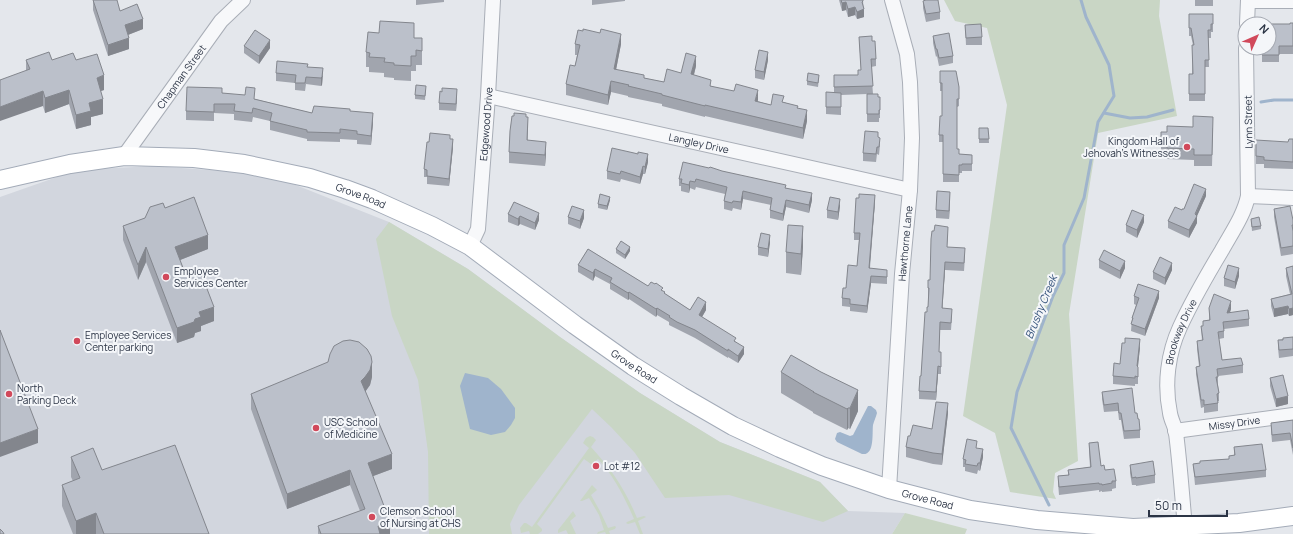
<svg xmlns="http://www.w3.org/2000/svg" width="1293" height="534" viewBox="0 0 1293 534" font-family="Manrope,sans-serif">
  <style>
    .built { fill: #d2d6de }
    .green { fill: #c9d6c5 }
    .water { fill: #9fb4cc }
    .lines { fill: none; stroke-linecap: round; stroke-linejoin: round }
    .stream { stroke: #9fb4cc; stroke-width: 3 }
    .minor-casing { stroke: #a9aeb7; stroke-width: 16 }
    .major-casing { stroke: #a3abb8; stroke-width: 20 }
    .minor { stroke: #f7f8fa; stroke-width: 14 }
    .major { stroke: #fff; stroke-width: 18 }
    .wall { fill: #a1a5ae }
    .shaded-wall { fill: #83868d }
    .building { fill: #bbc0ca; stroke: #83868d }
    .poi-dot { fill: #d1495b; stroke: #f4f6f9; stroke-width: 1.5 }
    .labels { text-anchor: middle; stroke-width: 4; stroke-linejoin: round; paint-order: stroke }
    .street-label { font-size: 10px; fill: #2b3445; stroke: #f4f6f9 }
    .poi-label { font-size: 10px; fill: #2b3445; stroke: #f4f6f9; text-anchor: start }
    .water-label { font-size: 11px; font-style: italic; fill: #34527a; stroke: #f4f6f9 }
  </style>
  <rect width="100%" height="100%" fill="#e4e7ec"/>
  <path class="built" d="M 153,166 L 268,174 L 389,222 L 468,269 L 560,337 L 640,393 L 720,442 L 820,482 L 848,511 L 905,513 L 892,534 L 0,534 L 0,197 L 77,170 Z"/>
  <g class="green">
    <path d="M 944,0 L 1160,0 L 1159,16 L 1177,116 L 1098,133 L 1069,314 L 1078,461 L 1055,473 L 1053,492 L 1056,499 L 1010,492 L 995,433 L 963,416 L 1007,105 L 987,28 L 955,21 Z"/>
    <path d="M 389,222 L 468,269 L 560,337 L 640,393 L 720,442 L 820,482 L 848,511 L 823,522 L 729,495 L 665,498 L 635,453 L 611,427 L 592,409 L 519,505 L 510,524 L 512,534 L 429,534 L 428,452 L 418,380 L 392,316 L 376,239 Z"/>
    <path d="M 590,436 L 593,437 L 596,440 L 591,447 C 612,470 625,489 637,518 L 644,516 L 646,517 L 638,521 L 643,534 L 640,534 L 635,522 L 628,524 L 626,523 L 627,522 L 634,519 C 625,498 614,476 598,459 L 591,464 L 584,459 L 537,524 L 542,529 L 542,531 L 538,534 L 530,534 L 529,531 L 521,533 L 520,528 L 524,523 L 526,523 L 532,527 L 589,448 L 583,443 L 586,438 Z"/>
    <path d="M 592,485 L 597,490 L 591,495 L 601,513 L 608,528 L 615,526 L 616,527 L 615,529 L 609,531 L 610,534 L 606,534 L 605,532 L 597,534 L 598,532 L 604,530 L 599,515 L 589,498 L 582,501 L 580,501 Z"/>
    <path d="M 573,511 L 576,516 L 570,521 L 576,534 L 568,534 L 566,530 L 558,533 L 558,530 Z"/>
    <path d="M 905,513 L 967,529 L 965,534 L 892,534 Z"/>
  </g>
  <g class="water">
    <path d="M 465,373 L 488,378 L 501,389 L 515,408 L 515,418 L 511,425 L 505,432 L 491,435 L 470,429 L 460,386 Z"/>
    <path d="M 868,406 L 871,406 L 876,410 L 877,413 C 876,417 874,421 873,425 C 872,433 875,456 862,454 L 837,442 L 835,439 L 837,433 L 840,432 L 850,436 L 853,435 Z"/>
  </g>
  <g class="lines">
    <g class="stream">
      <path d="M 1261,102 L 1274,100 L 1293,100"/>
      <path d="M 1104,113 L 1130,118 L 1147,117 L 1173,110"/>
      <path d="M 1049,505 L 1011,428 L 1017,392 L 1053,296 L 1064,273 L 1064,245 L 1084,198 L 1098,122 L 1114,96 L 1109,65 L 1086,17 L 1081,0"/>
    </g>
    <g class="minor-casing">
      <g id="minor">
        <path d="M 1248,1 L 1293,1"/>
        <path d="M 1247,24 L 1248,0"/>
        <path id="s1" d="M 488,96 L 910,190"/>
        <path id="s2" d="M 124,156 L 221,21 L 243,0"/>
        <path d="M 1248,196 L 1293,198"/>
        <path id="s3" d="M 470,246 L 478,229 L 488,96 L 493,0"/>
        <path id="s4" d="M 1175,431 L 1293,415"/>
        <path id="s5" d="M 889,489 L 902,274 L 910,190 L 912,138 L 910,82 L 907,54 L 892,0"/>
        <path id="s6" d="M 1185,527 C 1182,496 1180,464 1176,433 C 1175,426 1171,420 1170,413 C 1164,384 1168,353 1180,327 C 1192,301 1207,275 1222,250 C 1232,232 1244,215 1248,196 L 1246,48"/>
      </g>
    </g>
    <g class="major-casing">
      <g id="major">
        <path id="s7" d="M 0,180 L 70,164 L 124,156 L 194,158 L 244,164 L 310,178 L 345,189 L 372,199 L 432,226 L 470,246 L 575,325 L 633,366 L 681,396 L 733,426 L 780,448 L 822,466 L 889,489 L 970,510 L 1037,520 L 1133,528 L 1239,523 L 1293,516"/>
      </g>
    </g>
    <use href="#minor" class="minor"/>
    <use href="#major" class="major"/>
  </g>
  <g class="wall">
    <path d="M 93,0 L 120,11 L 143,29 L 128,35 L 129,49 L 108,56 L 93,10 Z"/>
    <path d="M 416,0 L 444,0 L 444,2 L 416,5 Z"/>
    <path d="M 592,0 L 625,0 L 625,1 L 592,5 Z"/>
    <path d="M 839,0 L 863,0 L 864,17 L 857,19 L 855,15 L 848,17 L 846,10 L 842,11 Z"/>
    <rect x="1195" y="0" width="18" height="6"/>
    <path d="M 923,1 L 940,12 L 940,19 L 926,22 L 923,8 Z"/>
    <path d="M 1189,14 L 1213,14 L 1213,32 L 1211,32 L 1211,38 L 1208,38 L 1209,67 L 1205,67 L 1205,101 L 1189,101 L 1189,74 L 1192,74 L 1193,45 L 1191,36 L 1189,36 Z"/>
    <path d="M 1293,23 L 1293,54 L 1279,54 L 1279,62 L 1262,62 L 1262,48 L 1290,24 Z"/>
    <path d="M 965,25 L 982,37 L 982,45 L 966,45 Z"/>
    <path d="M 933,36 L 953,56 L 953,63 L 939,66 L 937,56 L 936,57 L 933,43 Z"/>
    <path d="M 859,37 L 872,41 L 876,59 L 876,66 L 871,67 L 873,94 L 878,97 L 880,97 L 880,118 L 879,118 L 879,122 L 867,122 L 867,94 L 841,95 L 841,115 L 826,114 L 826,92 L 834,93 L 834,75 L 858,75 L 861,70 Z"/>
    <path d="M 414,38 L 422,38 L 422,65 L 416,65 L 416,71 L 411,71 L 411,81 L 394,80 L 394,78 L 384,77 L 384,73 L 369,72 L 369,67 L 366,67 L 366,52 Z"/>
    <path d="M 575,44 L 621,44 L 616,70 L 644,78 L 664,82 L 681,73 L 696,66 L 694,75 L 711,86 L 758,100 L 757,101 L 771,105 L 784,102 L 798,108 L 807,121 L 803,139 L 705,116 L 705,117 L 662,106 L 662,104 L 628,97 L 628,96 L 611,92 L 608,105 L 566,95 L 566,84 L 575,66 L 577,55 L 575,55 Z"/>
    <path d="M 244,46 L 270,48 L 259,64 L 244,53 Z"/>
    <path d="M 26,60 L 76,60 L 104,90 L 101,91 L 103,114 L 91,117 L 91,125 L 76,129 L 69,104 L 45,113 L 43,106 L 26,70 Z"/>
    <path d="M 768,60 L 764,80 L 755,78 L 755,70 Z"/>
    <path d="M 308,67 L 323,76 L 322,85 L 321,86 L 306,84 L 305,91 L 295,90 L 295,83 L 276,81 L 276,73 Z"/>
    <path d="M 940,71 L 959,87 L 959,106 L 957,107 L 957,149 L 959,154 L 972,155 L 972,171 L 962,171 L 962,173 L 959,173 L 959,182 L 943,182 L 943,142 L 939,142 L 939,135 L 942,116 L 942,91 L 940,91 Z"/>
    <path d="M 819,78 L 818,87 L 807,85 L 807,81 Z"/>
    <path d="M 426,89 L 425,100 L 415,99 L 415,95 Z"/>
    <path d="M 222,93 L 255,99 L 312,113 L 350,111 L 373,122 L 371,145 L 357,144 L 357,140 L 340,139 L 340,142 L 307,141 L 307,139 L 270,130 L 270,121 L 253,117 L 252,122 L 234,120 L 234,114 L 214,113 L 214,121 L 186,120 L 186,111 Z"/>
    <path d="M 457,96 L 456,111 L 439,110 L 439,103 Z"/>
    <path d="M 526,117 L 528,128 L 527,140 L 546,153 L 545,166 L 509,163 L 509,152 Z"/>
    <path d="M 979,128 L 988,128 L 989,143 L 979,143 Z"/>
    <path d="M 1213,128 L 1212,166 L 1194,166 L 1194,160 L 1167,159 L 1167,151 L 1161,151 L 1161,140 L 1167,132 Z"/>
    <path d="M 878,137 L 880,145 L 879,155 L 877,154 L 876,162 L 863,161 L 863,153 Z"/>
    <path d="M 450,139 L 453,147 L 449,186 L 427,184 L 427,177 L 424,177 L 424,169 L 429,142 Z"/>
    <path d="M 1293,139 L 1293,169 L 1264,168 L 1264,164 L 1256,164 L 1256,156 L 1288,142 Z"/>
    <path d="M 648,162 L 645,174 L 643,174 L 640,184 L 621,179 L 620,182 L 607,179 L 607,171 Z"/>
    <path d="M 722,171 L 786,188 L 812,200 L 809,213 L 786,207 L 783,221 L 770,218 L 770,210 L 771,205 L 743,199 L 741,210 L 733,208 L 732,211 L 724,209 L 724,201 L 725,194 L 696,187 L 695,190 L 690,188 L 689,193 L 681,191 L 681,186 L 679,186 L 679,179 Z"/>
    <path d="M 1206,196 L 1197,216 L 1197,223 L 1189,238 L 1168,228 L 1168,221 L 1182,210 L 1184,209 Z"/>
    <path d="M 610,200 L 607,210 L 598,208 L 598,204 Z"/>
    <path d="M 950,200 L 949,219 L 936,218 L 936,210 Z"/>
    <path d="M 514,202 L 539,220 L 535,230 L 520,224 L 518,226 L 508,222 L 508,214 Z"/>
    <path d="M 875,202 L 870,268 L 887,277 L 887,284 L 871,283 L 867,313 L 850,311 L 850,307 L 842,306 L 842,298 L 846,288 L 857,266 L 859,240 L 854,240 L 854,233 Z"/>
    <path d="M 840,206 L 838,220 L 827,218 L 827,210 Z"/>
    <path d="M 165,208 L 208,249 L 180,260 L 185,273 L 214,321 L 201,326 L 201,331 L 195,333 L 194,337 L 177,343 L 146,262 L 138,280 L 123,240 L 123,226 L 145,218 Z"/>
    <path d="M 1274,209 L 1293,220 L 1293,254 L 1281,256 L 1274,217 Z"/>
    <path d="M 568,217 L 584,218 L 580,229 L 568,224 Z"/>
    <path d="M 1251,219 L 1261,226 L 1261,229 L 1252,231 Z"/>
    <path d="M 1144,222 L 1137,238 L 1126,232 L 1126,225 Z"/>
    <path d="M 948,234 L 947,247 L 965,256 L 964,271 L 945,270 L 942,308 L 952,316 L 951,330 L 940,330 L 939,352 L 941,360 L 941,374 L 938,374 L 936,400 L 919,399 L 919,391 L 921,376 L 927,312 L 928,307 L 929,296 L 928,296 L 928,288 L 930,280 Z"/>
    <path d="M 770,242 L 768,257 L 758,255 L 758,247 Z"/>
    <path d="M 803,247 L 801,275 L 786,273 L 786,252 Z"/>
    <path d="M 588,249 L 648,286 L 663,291 L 665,294 L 690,310 L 706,310 L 702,317 L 736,342 L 744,354 L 738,363 L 728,357 L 728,358 L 695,338 L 669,325 L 669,322 L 657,315 L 656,317 L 629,299 L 628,300 L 610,289 L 610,284 L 595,276 L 593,281 L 578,272 L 578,265 Z"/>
    <path d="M 616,249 L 630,251 L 625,259 L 616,253 Z"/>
    <path d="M 1099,260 L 1125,268 L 1120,279 L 1099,268 Z"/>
    <path d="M 1293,266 L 1293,315 L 1289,316 L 1288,314 L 1274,317 L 1271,306 L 1271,299 L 1290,294 L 1286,276 L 1286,268 Z"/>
    <path d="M 1172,270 L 1165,285 L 1153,279 L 1153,272 Z"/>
    <path d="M 1239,276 L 1235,289 L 1224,286 L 1224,278 Z"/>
    <path d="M 1134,296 L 1159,298 L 1145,336 L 1131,331 L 1132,318 L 1136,305 L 1134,304 Z"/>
    <path d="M 1209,308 L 1231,309 L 1230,313 L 1249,319 L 1249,326 L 1224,329 L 1224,338 L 1219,339 L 1222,360 L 1243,365 L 1243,373 L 1218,376 L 1218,385 L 1219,393 L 1219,401 L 1218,401 L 1218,411 L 1204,413 L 1204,407 L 1201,408 L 1196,374 L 1196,367 L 1199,366 L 1197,349 L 1197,341 L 1202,341 L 1201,326 L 1203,326 L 1203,321 L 1209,320 Z"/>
    <path d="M 1293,337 L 1293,356 L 1279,358 L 1278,348 L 1278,340 Z"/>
    <path d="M 1140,347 L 1138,367 L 1138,384 L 1135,384 L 1135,386 L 1113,384 L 1113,376 L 1120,364 Z"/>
    <path d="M 781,372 L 858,411 L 850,429 L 848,428 L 847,430 L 813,413 L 813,412 L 781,393 Z"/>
    <path d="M 372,377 L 370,385 L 365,392 L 392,469 L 373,476 L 390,534 L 318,534 L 318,526 L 360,511 L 350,485 L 287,509 L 251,409 L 251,394 Z"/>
    <path d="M 1270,378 L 1288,404 L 1276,407 L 1270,386 Z"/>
    <path d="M 1102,392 L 1135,413 L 1138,419 L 1140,430 L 1140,438 L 1124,439 L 1121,420 L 1119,420 L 1118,411 L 1104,412 L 1102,399 Z"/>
    <path d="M 948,413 L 942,465 L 933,464 L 906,457 L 906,447 L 910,436 L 932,429 Z"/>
    <path d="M 1293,420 L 1293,455 L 1290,440 L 1272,442 L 1271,430 L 1271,423 Z"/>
    <path d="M 1089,443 L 1101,466 L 1116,481 L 1116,488 L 1112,489 L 1112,491 L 1102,492 L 1102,491 L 1099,492 L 1099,490 L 1059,495 L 1058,483 L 1058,476 L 1068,475 L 1068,470 L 1090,467 L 1089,451 Z"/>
    <path d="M 1234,447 L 1266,470 L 1266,477 L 1195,485 L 1193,464 L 1229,459 L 1229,456 L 1234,455 Z"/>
    <path d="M 977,448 L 983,457 L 980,471 L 978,470 L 977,474 L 965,471 L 965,467 L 963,467 L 963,459 Z"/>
    <path d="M 71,457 L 102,470 L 209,534 L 73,534 L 62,506 L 62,485 L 73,481 L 71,477 Z"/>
    <path d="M 1130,465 L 1155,475 L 1155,483 L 1136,486 L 1136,485 L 1132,485 L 1130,473 Z"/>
  </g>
  <g class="shaded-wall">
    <path d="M 846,2 L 846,10 L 842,11 L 842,3 Z"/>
    <path d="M 855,7 L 855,15 L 848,17 L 848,9 Z"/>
    <path d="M 864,9 L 864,17 L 857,19 L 857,12 Z"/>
    <path d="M 143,19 L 143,29 L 125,36 L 125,25 Z"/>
    <path d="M 621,34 L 621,44 L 614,80 L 614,69 Z"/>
    <path d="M 129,38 L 129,49 L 108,56 L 108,45 Z"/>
    <path d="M 270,40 L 270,48 L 259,64 L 259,56 Z"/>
    <path d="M 768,52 L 768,60 L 764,80 L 764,72 Z"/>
    <path d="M 696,56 L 696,66 L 691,85 L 691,74 Z"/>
    <path d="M 323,68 L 322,85 L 321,86 L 321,78 Z"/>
    <path d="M 104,75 L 104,90 L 97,92 L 97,78 Z"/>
    <path d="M 611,81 L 611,92 L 608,105 L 608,95 Z"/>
    <path d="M 457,89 L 457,96 L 456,111 L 456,104 Z"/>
    <path d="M 69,90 L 69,104 L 45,113 L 45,98 Z"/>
    <path d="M 758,90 L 758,100 L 755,112 L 755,101 Z"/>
    <path d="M 43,91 L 43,106 L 0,121 L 0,107 Z"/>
    <path d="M 103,99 L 103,114 L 91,117 L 91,125 L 76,129 L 76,115 L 89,103 Z"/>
    <path d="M 807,110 L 807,121 L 803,139 L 803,128 Z"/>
    <path d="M 373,113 L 373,122 L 371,145 L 371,136 Z"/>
    <path d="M 528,117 L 528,128 L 527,151 L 527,140 Z"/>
    <path d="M 453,139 L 453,147 L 449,186 L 449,179 Z"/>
    <path d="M 546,142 L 546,153 L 545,166 L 545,155 Z"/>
    <path d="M 648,154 L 648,162 L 645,174 L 645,167 Z"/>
    <path d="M 643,166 L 643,174 L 640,184 L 640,177 Z"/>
    <path d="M 690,181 L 690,188 L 689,193 L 689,185 Z"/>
    <path d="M 1206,189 L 1206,196 L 1197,216 L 1197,223 L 1189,238 L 1189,230 Z"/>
    <path d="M 743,191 L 743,199 L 741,210 L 741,202 Z"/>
    <path d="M 950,192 L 950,200 L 949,219 L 949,211 Z"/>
    <path d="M 812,193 L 812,200 L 809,213 L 809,205 Z"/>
    <path d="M 875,195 L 875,202 L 869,275 L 869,268 Z"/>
    <path d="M 610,197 L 610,200 L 607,210 L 607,206 Z"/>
    <path d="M 840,199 L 840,206 L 838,220 L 838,212 Z"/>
    <path d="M 786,200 L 786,207 L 783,221 L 783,214 Z"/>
    <path d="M 584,210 L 584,218 L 580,229 L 580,221 Z"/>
    <path d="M 539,213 L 539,220 L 535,230 L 535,223 Z"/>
    <path d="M 1144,215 L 1144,222 L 1137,238 L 1137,230 Z"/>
    <path d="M 520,216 L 520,224 L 518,226 L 518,219 Z"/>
    <path d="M 803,226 L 803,247 L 801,275 L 801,254 Z"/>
    <path d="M 208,235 L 208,249 L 175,262 L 175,247 Z"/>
    <path d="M 770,235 L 770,242 L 768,257 L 768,249 Z"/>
    <path d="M 146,247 L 146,262 L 138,280 L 138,265 Z"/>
    <path d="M 630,247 L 630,251 L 625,259 L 625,255 Z"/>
    <path d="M 1125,261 L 1125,268 L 1120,279 L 1120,271 Z"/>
    <path d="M 945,262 L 945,270 L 942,315 L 942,308 Z"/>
    <path d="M 1172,263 L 1172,270 L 1165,285 L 1165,278 Z"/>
    <path d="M 1239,268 L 1239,276 L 1235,289 L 1235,282 Z"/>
    <path d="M 595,269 L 595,276 L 593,281 L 593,273 Z"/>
    <path d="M 871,276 L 871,283 L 867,313 L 867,306 Z"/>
    <path d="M 1159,291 L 1159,298 L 1145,336 L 1145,329 Z"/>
    <path d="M 629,292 L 629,299 L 628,300 L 628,293 Z"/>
    <path d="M 1231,301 L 1231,309 L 1227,320 L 1227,313 Z"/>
    <path d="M 706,302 L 706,310 L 699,322 L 699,315 Z"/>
    <path d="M 1288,306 L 1288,314 L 1274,317 L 1274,309 Z"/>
    <path d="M 214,307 L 214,321 L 201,326 L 201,331 L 195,333 L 194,337 L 177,343 L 177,328 L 195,319 L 199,312 Z"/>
    <path d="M 657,308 L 657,315 L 656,317 L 656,309 Z"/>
    <path d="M 1293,308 L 1293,315 L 1289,316 L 1289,309 Z"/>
    <path d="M 1140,339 L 1140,347 L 1137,374 L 1137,366 Z"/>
    <path d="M 744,347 L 744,354 L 738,363 L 738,356 Z"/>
    <path d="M 372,362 L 372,377 L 370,385 L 365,392 L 361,381 Z"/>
    <path d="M 938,366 L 938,374 L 936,400 L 936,392 Z"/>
    <path d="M 858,390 L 858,411 L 850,429 L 850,408 Z"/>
    <path d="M 1288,396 L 1288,404 L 1276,407 L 1276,399 Z"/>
    <path d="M 948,403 L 948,413 L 942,465 L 942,454 Z"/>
    <path d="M 848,408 L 848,428 L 847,430 L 847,409 Z"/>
    <path d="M 38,429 L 38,443 L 0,457 L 0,443 Z"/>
    <path d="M 983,449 L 983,457 L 980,471 L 980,463 Z"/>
    <path d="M 392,454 L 392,469 L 368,478 L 368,463 Z"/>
    <path d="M 350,470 L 350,485 L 287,509 L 287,494 Z"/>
    <path d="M 96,513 L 96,534 L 76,534 L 76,521 Z"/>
    <path d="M 390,522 L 390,534 L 378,534 L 378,526 Z"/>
  </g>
  <g class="building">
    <path d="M 93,0 L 117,0 L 120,11 L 137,4 L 143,19 L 125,25 L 129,38 L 108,45 Z"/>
    <path d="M 841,0 L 863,0 L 863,1 L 862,2 L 864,9 L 857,12 L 855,7 L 848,9 L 846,2 L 842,3 Z"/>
    <path d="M 926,0 L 938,0 L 940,12 L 926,14 L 923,1 Z"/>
    <path d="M 1189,14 L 1213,14 L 1213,24 L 1211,24 L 1211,30 L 1208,30 L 1209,60 L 1205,60 L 1205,94 L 1189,94 L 1189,74 L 1193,74 L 1192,45 L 1194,45 L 1191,28 L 1189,28 Z"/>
    <path d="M 380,21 L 414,23 L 414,38 L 422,38 L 422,51 L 416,50 L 416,56 L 411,56 L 411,66 L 394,65 L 394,63 L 384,62 L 385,58 L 369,57 L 370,53 L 366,52 L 368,32 L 379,33 Z"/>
    <path d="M 1290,23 L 1293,23 L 1293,46 L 1279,46 L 1279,55 L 1262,55 L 1262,48 L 1269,48 L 1269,24 L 1290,24 Z"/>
    <path d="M 981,24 L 982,37 L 966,38 L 965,25 Z"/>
    <path d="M 583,29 L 600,33 L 601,29 L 621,34 L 614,69 L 644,75 L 644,78 L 664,82 L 667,69 L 681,73 L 686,53 L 696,56 L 691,74 L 711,80 L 710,86 L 734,91 L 736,84 L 758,90 L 755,101 L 771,105 L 773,94 L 784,96 L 782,102 L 798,106 L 797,108 L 807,110 L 803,128 L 705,105 L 705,106 L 662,95 L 662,94 L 628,86 L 629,85 L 611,81 L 608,95 L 566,84 L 570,65 L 575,66 L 580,45 L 575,44 L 578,30 L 583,31 Z"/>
    <path d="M 255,30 L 270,40 L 259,56 L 244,46 Z"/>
    <path d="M 949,33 L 953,56 L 939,58 L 937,49 L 936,49 L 933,36 Z"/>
    <path d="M 872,36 L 872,41 L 875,41 L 876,59 L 871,59 L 873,86 L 834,87 L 834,75 L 858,75 L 858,70 L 861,70 L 859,37 Z"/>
    <path d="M 759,50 L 768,52 L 764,72 L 755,70 Z"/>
    <path d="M 49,52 L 52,60 L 73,53 L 76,60 L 97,54 L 104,75 L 97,78 L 103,99 L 89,103 L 91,111 L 76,115 L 69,90 L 45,98 L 43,91 L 0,107 L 0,80 L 30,69 L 26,60 Z"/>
    <path d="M 277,61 L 308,64 L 307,67 L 323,68 L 322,77 L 321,78 L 306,77 L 305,83 L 295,83 L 296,75 L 276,73 Z"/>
    <path d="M 940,71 L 956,71 L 959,87 L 959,99 L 957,99 L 957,149 L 959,149 L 959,154 L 972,155 L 972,164 L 962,164 L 962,165 L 959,165 L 959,175 L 943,174 L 943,135 L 939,135 L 940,116 L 942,116 L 942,83 L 940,83 Z"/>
    <path d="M 808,73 L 819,75 L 818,83 L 807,81 Z"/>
    <path d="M 416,85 L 426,86 L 425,96 L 415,95 Z"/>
    <path d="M 187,87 L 222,88 L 222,93 L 245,95 L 246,87 L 255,88 L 254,99 L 312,113 L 314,106 L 350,109 L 350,111 L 373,113 L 371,136 L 357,134 L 357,131 L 340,129 L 340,133 L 307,132 L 307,130 L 270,121 L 272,113 L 253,108 L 252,113 L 234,111 L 235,104 L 214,104 L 214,112 L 186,111 Z"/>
    <path d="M 442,88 L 457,89 L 456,104 L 439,103 L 440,91 L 442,92 Z"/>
    <path d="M 826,92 L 841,93 L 841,107 L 826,107 Z"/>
    <path d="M 867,94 L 878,94 L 878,97 L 880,97 L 880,110 L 879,110 L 879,114 L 867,114 Z"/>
    <path d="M 514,113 L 526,114 L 526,117 L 528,117 L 527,140 L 546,142 L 545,155 L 509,152 L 510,131 L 512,116 L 514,116 Z"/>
    <path d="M 1193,116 L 1213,117 L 1212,155 L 1194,155 L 1194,149 L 1167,148 L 1168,140 L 1161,140 L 1161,132 L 1167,132 L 1167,126 L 1193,127 Z"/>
    <path d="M 979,128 L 988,128 L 989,139 L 979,139 Z"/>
    <path d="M 865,131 L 878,132 L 878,137 L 880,138 L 879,147 L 877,147 L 876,154 L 863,153 Z"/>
    <path d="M 430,133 L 450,135 L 450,139 L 453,139 L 449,179 L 427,176 L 427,170 L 424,169 L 427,142 L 429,142 Z"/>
    <path d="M 1289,139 L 1293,139 L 1293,162 L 1264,160 L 1264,157 L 1256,156 L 1256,140 L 1288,142 Z"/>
    <path d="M 612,148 L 634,153 L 638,154 L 638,152 L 648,154 L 645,167 L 643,166 L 640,177 L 621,171 L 620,174 L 607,171 Z"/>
    <path d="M 683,162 L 709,168 L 710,167 L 722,171 L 786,185 L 785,188 L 812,193 L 809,205 L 786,200 L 783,214 L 770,210 L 772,198 L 743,191 L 741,202 L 733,201 L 732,203 L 724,201 L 727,187 L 696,179 L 695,182 L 690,181 L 689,185 L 681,183 L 682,179 L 679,179 Z"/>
    <path d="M 1194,184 L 1206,189 L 1195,214 L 1197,216 L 1189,230 L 1168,221 L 1175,207 L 1182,210 L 1182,209 L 1184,209 Z"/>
    <path d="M 937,191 L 950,192 L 949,211 L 936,210 Z"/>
    <path d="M 600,194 L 610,197 L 607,206 L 598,204 Z"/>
    <path d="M 859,194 L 875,195 L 869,268 L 887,270 L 887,277 L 871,276 L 867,306 L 850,304 L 850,299 L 842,298 L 843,288 L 846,288 L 848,265 L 857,266 L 860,233 L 854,233 L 856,198 L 859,198 Z"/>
    <path d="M 194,197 L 208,235 L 175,247 L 185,273 L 199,268 L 214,307 L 199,312 L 201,317 L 195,319 L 194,322 L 177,328 L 146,247 L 138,265 L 123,226 L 145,218 L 150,207 L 163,203 L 165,208 Z"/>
    <path d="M 830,197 L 840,199 L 838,212 L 827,210 Z"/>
    <path d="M 514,202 L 539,213 L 535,223 L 520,216 L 518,219 L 508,214 Z"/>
    <path d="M 572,206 L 584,210 L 580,221 L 568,217 Z"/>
    <path d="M 1290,206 L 1293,220 L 1293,225 L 1292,225 L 1293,231 L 1293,246 L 1281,248 L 1274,209 Z"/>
    <path d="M 1132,210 L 1144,215 L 1137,230 L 1126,225 Z"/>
    <path d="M 1259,217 L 1261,226 L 1252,227 L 1251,219 Z"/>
    <path d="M 788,225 L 803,226 L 801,254 L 786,252 Z"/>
    <path d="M 935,225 L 948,227 L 947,247 L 965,248 L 964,263 L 945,262 L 942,308 L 952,309 L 951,323 L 940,322 L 939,352 L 941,352 L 941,367 L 938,366 L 936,392 L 919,391 L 920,376 L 921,376 L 925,312 L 927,312 L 927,307 L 928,307 L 929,288 L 928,288 L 928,280 L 930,280 L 931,239 L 932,231 L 934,231 Z"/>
    <path d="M 761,233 L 770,235 L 768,249 L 758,247 Z"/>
    <path d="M 621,241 L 630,247 L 625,255 L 616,249 Z"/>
    <path d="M 588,249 L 648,286 L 651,282 L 655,284 L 656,283 L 663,288 L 661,290 L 665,292 L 664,293 L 690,310 L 698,297 L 706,302 L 699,315 L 736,338 L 734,341 L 744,347 L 738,356 L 728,349 L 728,351 L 695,330 L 677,322 L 669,317 L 670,316 L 657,308 L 656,309 L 629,292 L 628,293 L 610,282 L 612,278 L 595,269 L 593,273 L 578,265 Z"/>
    <path d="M 1104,250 L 1125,261 L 1120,271 L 1099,260 Z"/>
    <path d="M 1160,257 L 1172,263 L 1165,278 L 1153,272 Z"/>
    <path d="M 1228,265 L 1239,268 L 1235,282 L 1224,278 Z"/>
    <path d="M 1293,266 L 1293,308 L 1289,309 L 1288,306 L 1274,309 L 1271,299 L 1292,294 L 1286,268 Z"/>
    <path d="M 1138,284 L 1159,291 L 1145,329 L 1131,324 L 1133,318 L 1132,318 L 1139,298 L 1134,296 Z"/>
    <path d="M 1214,294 L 1231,301 L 1227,313 L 1248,310 L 1249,319 L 1223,322 L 1224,331 L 1218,332 L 1222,360 L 1241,358 L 1243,365 L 1217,369 L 1218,377 L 1216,377 L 1219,393 L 1217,394 L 1218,403 L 1204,405 L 1204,400 L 1201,400 L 1196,367 L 1200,366 L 1197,341 L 1203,340 L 1201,326 L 1203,326 L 1203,321 L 1210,320 L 1209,308 Z"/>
    <path d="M 0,330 L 38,429 L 0,443 Z"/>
    <path d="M 1293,337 L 1293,349 L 1279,350 L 1278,340 L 1283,340 L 1283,338 Z"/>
    <path d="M 1125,338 L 1140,339 L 1137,366 L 1138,367 L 1138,377 L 1135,376 L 1135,378 L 1113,376 L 1114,363 L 1120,364 L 1122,343 L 1125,343 Z"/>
    <path d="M 350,340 L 359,342 L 367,349 L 371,356 L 372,362 L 370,370 L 365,377 L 361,381 L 392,454 L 368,463 L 390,522 L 378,526 L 380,534 L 321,534 L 318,526 L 365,509 L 350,470 L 287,494 L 251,394 L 328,362 L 330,354 L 334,346 L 343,341 Z"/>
    <path d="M 791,355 L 821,372 L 858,390 L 850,408 L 848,408 L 847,409 L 813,392 L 814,392 L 781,372 Z"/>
    <path d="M 1283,375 L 1288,396 L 1276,399 L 1270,378 Z"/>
    <path d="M 1132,388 L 1135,413 L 1137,413 L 1138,419 L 1139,419 L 1140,430 L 1124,431 L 1121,413 L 1119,413 L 1118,403 L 1104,405 L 1102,392 Z"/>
    <path d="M 936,402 L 948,403 L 942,454 L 933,453 L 906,447 L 908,436 L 910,436 L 913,425 L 932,429 Z"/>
    <path d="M 1293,420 L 1293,448 L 1290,433 L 1272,435 L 1271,423 Z"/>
    <path d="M 967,439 L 977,441 L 976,448 L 983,449 L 980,463 L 978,463 L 977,466 L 965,464 L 966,460 L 963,459 Z"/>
    <path d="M 1098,442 L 1101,466 L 1104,465 L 1105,470 L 1114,469 L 1116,481 L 1112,481 L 1112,483 L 1102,485 L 1102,484 L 1099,484 L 1099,483 L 1059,487 L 1058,476 L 1069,475 L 1068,470 L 1091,467 L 1089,443 Z"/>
    <path d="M 1262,444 L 1266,470 L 1195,477 L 1193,464 L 1200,463 L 1200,461 L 1229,459 L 1229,456 L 1235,455 L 1234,447 Z"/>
    <path d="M 175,445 L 209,534 L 104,534 L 96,513 L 76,521 L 62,485 L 80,478 L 71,457 L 93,448 L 102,470 Z"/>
    <path d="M 1153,461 L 1155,475 L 1136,478 L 1136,477 L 1132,478 L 1130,465 Z"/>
    <path d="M 0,529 L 3,532 L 4,534 L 0,534 Z"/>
  </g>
  <g class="poi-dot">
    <circle cx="1187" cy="147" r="4"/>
    <circle cx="166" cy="277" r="4"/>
    <circle cx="77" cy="341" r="4"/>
    <circle cx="9" cy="394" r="4"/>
    <circle cx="316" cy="428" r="4"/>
    <circle cx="596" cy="466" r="4"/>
    <circle cx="372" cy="517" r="4"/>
  </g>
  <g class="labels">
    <g class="street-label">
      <text dy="4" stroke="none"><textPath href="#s2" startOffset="98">Chapman Street</textPath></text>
      <text transform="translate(1248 122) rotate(-91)" y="4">Lynn Street</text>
      <text dy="4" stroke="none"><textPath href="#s3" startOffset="124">Edgewood Drive</textPath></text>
      <text dy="4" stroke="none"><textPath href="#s1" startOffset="216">Langley Drive</textPath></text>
      <text dy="4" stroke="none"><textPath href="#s7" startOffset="368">Grove Road</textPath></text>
      <text dy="4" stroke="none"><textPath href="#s5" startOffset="246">Hawthorne Lane</textPath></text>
      <text dy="4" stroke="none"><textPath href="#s6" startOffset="199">Brookway Drive</textPath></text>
      <text dy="4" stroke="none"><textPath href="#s7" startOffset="692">Grove Road</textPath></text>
      <text dy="4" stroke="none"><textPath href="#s4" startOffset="60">Missy Drive</textPath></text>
      <text dy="4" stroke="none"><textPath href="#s7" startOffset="1016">Grove Road</textPath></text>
    </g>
    <g class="poi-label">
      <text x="1179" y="145" text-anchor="end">Kingdom Hall of<tspan x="1179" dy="12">Jehovah’s Witnesses</tspan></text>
      <text x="174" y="275">Employee<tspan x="174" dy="12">Services Center</tspan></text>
      <text x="85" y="339">Employee Services<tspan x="85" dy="12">Center parking</tspan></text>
      <text x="17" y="392">North<tspan x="17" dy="12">Parking Deck</tspan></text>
      <text x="324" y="426">USC School<tspan x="324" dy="12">of Medicine</tspan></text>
      <text x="604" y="470">Lot #12</text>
      <text x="380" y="515">Clemson School<tspan x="380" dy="12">of Nursing at GHS</tspan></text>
    </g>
    <g class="water-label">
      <text transform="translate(1041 307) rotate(-68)" y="4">Brushy Creek</text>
    </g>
  </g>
  <g transform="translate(1257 36) rotate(45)"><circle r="19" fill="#f4f6f9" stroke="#a4a8b1"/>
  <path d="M0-3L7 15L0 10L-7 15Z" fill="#d1495b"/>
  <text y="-6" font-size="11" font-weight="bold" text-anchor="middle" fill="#2b3445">N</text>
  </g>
  <path d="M1149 510v6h78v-6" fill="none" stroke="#2b3445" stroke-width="2"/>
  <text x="1155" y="510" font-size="12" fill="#2b3445" stroke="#f4f6f9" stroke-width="3" paint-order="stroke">50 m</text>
</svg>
